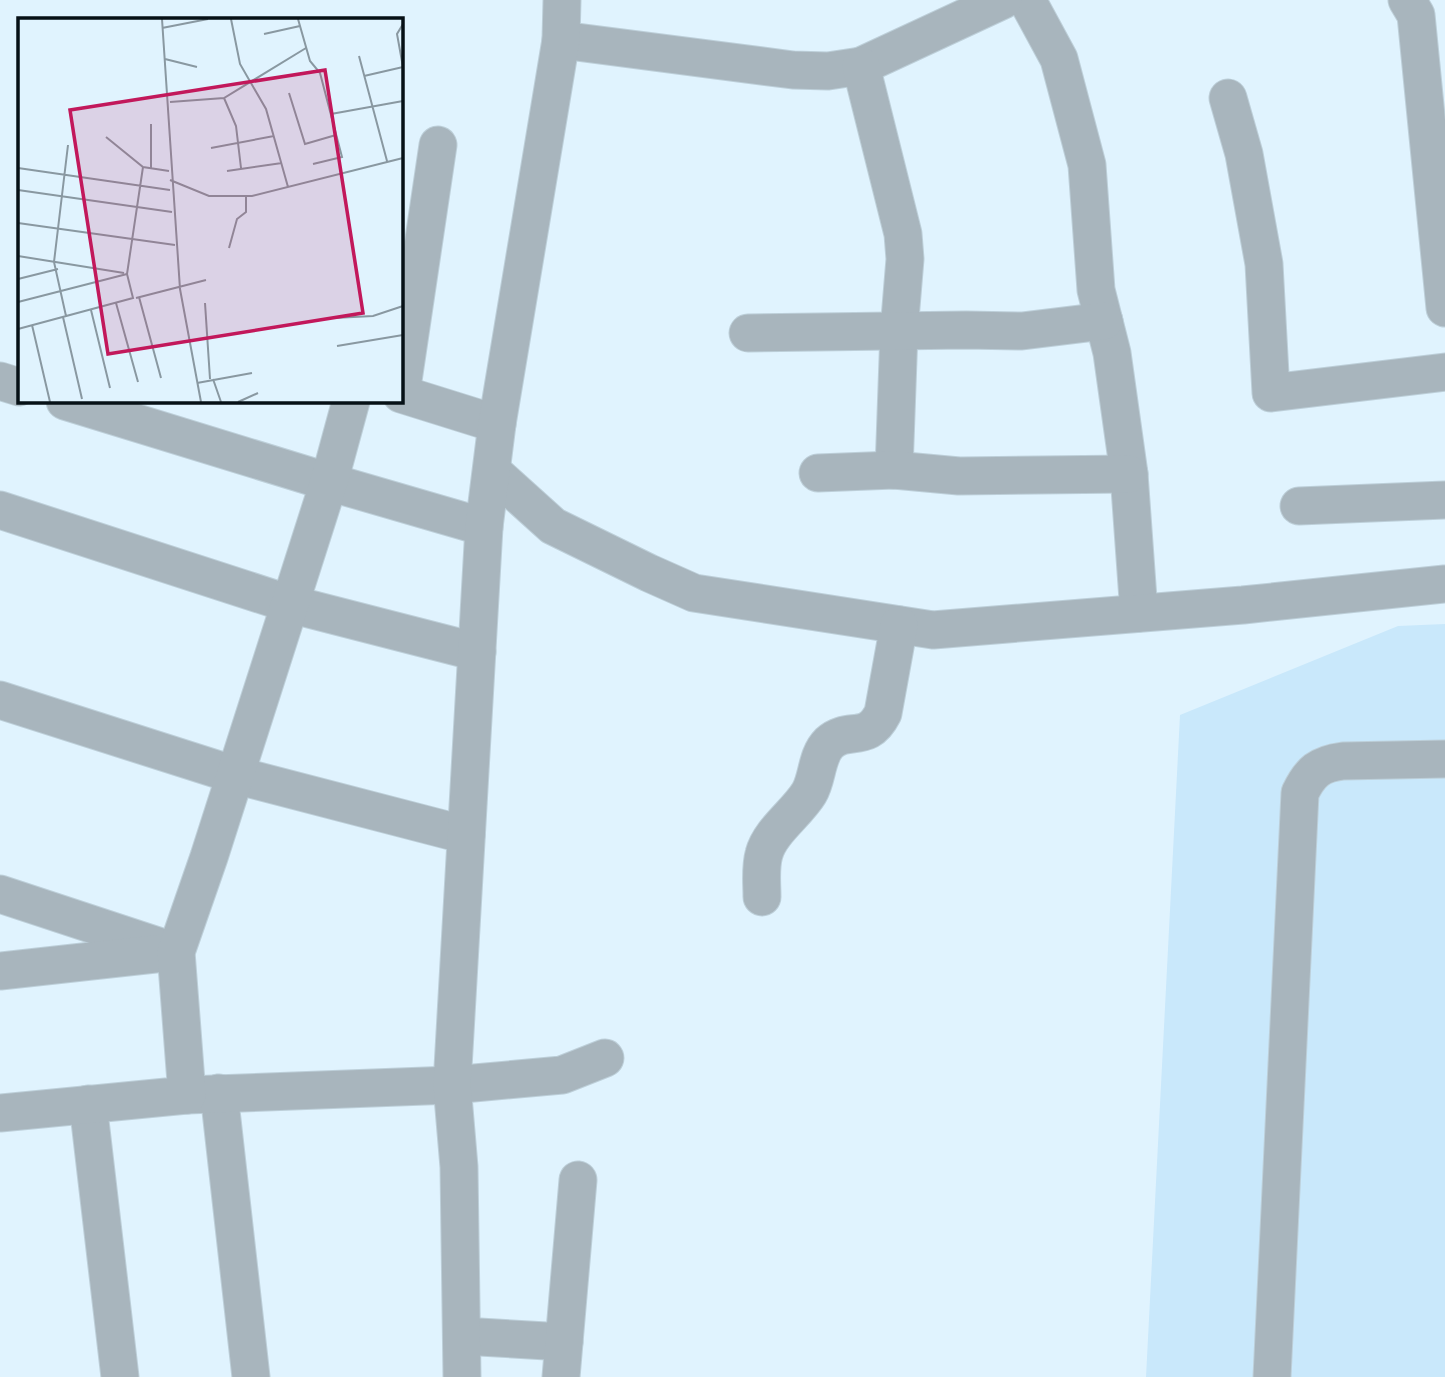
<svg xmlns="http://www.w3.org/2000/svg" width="1445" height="1377" viewBox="0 0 1445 1377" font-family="'DM Sans',sans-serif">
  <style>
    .built { fill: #c9e8fb }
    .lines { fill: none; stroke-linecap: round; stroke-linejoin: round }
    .minor-casing { stroke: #bdcfd9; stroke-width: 39 }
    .minor { stroke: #a8b5bd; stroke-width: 37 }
    .inset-road { fill: none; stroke: #8998a1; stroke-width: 2 }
    .view { fill: #c2185b; fill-opacity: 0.15; stroke: #c2185b; stroke-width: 3.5 }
    .inset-edge { fill: none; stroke: #061016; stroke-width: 3.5 }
  </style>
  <rect width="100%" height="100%" fill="#e0f3fe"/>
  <path class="built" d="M 1445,624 L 1445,1377 L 1146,1377 L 1180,715 L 1398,626 Z"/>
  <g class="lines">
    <g class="minor-casing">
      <g id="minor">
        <path d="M 1027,0 L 1059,59 L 1087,165 L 1096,290 L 1112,353 L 1129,474 L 1139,613"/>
        <path d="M 1407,0 L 1416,15 L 1445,308"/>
        <path d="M 561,40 L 793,70 L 828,71 L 861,66 L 1003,0"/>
        <path d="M 861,66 L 903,234 L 905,259 L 899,331 L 894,470"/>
        <path d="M 1228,98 L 1244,154 L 1264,264 L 1271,393 L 1445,372"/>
        <path d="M 438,145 L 401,394 L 497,424"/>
        <path d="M 748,333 L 966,330 L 1022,331 L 1104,321"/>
        <path d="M 0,381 L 19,387"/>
        <path d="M 65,401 L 329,482 L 484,527"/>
        <path d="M 492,471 L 553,526 L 649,573 L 694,593 L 933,630 L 1243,605 L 1445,584"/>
        <path d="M 818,473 L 894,470 L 959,476 L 1129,474"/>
        <path d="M 1299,506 L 1445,500"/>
        <path d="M 0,510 L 290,604 L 477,652"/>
        <path d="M 0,700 L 235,775 L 466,835"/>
        <path d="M 0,894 L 176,952"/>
        <path d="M 762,897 C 762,883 760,868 764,854 C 770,831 797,813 809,793 C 818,778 816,756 829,743 C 849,725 867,745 883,713 L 899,625"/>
        <path d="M 0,971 L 164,953"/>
        <path d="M 219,1093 L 251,1377"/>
        <path d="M 187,1095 L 452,1085 L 562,1075 L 605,1058"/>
        <path d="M 88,1104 L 120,1377"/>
        <path d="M 0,1113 L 187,1095 L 176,952 L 209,857 L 290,604 L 329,482 L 351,401"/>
        <path d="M 462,1336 L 564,1342"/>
        <path d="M 462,1377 L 459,1167 L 452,1085 L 484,527 L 497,424 L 561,40 L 562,0"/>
        <path d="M 561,1377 L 578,1180"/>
        <path d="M 1272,1377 L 1300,793 C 1310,772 1319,764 1343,761 L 1445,759"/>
      </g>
    </g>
    <use href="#minor" class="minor"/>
  </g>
  <g transform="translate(18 18)">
    <rect width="385" height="385" fill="#e0f3fe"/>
    <path class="inset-road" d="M 144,1 L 162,271 L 183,384M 213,1 L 222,46 L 248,91 L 270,169M 280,1 L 292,43 L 302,55 L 324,139 L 295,146M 385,6 L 379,16 L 385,49M 144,10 L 190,1M 246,16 L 282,8M 341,38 L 369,143M 147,41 L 179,49M 346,58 L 385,49M 271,75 L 287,126 L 318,117M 206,80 L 218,108 L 223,150M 152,84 L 206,80 L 288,30M 313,96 L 385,83M 133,106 L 133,151M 88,119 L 125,149 L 151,153M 193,130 L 256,118M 0,150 L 152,172M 209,153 L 264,145M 152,162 L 191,178 L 234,178 L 385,140M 0,172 L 154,194M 0,205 L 157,227M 211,230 L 219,201 L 228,194 L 228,178M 0,238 L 106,255M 0,261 L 40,251M 121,279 L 143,360M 118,280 L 188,262M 0,284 L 109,256M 98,285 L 120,364M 187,285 L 192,361M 73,292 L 92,370M 48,298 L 36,244 L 50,127M 45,299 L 64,381M 316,300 L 355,298 L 385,288M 14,307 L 32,384M 0,311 L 115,280 L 109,256 L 125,149M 319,328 L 385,317M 195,361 L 203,384M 179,365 L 234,355M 220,384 L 240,375"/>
    <path class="view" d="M 307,52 L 345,295 L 90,336 L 52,92 Z"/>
    <rect width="385" height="385" class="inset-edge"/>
  </g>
</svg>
